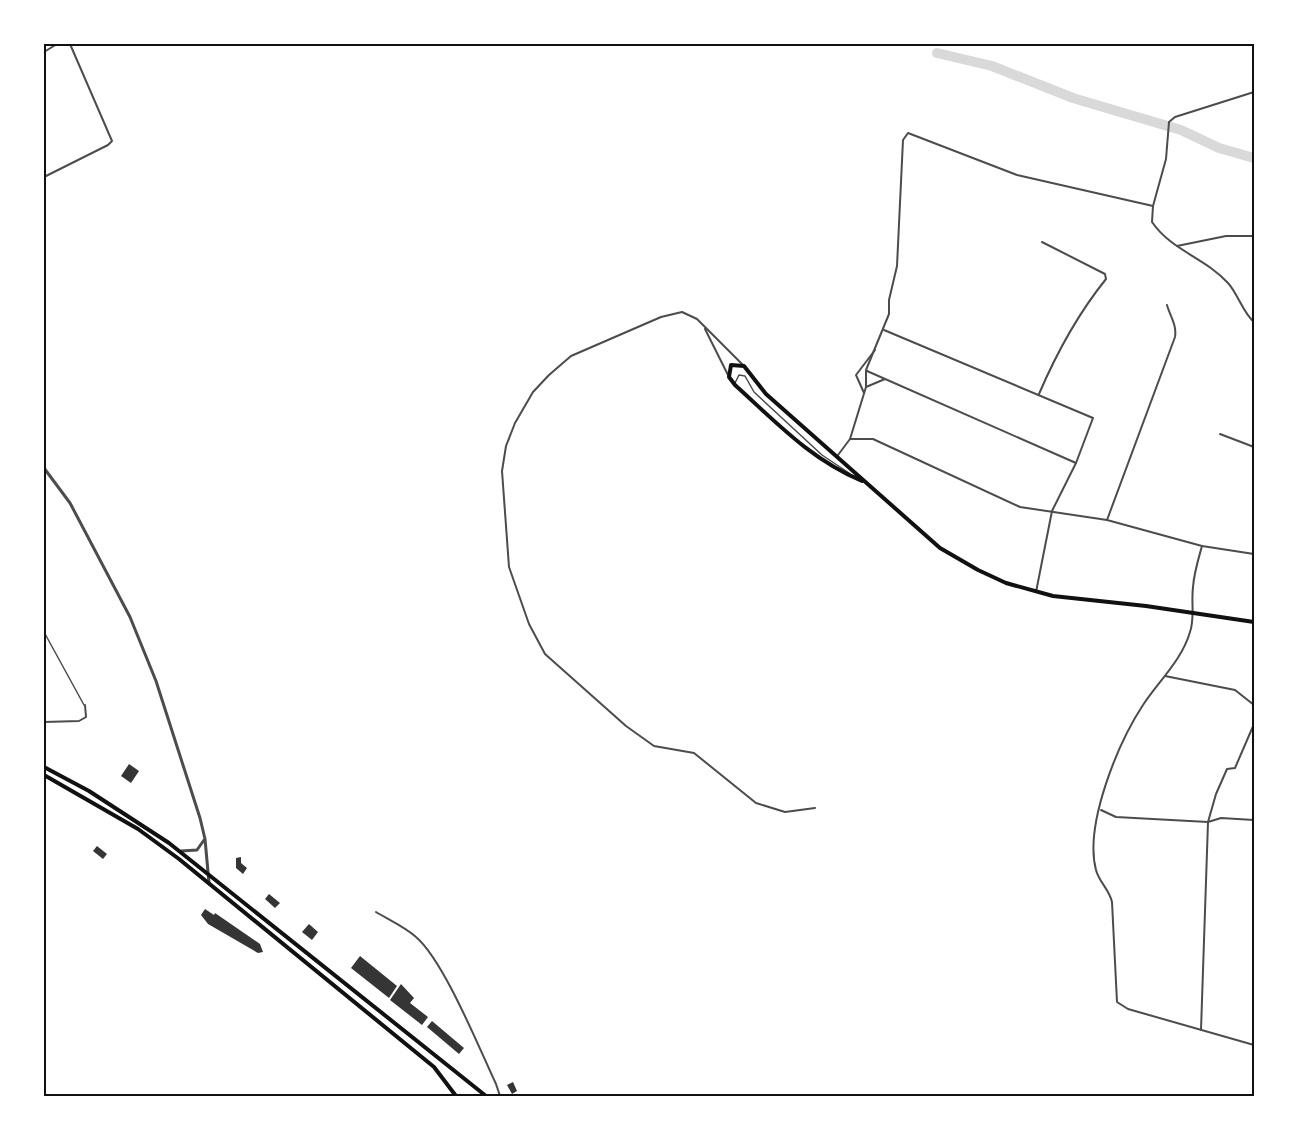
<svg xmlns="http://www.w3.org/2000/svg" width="1298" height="1140" viewBox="0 0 1298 1140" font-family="'Work Sans',sans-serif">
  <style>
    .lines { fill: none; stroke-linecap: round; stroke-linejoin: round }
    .river { stroke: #d9d9d9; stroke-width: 10 }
    .building { fill: #353535 }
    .service { stroke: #4c4c4c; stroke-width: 1.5 }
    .minor { stroke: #4c4c4c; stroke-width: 2 }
    .tertiary { stroke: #4c4c4c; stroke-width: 3 }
    .secondary { stroke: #111; stroke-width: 4 }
    .primary { stroke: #111; stroke-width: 4 }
    .neatline { fill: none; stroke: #111; stroke-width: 2 }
  </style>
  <rect width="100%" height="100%" fill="#fff"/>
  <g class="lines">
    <path class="river" d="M 937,53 L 992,66 L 1073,98 L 1181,130 L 1219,148 L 1254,158"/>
  </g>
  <g class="building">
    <path d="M 129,764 L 139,771 L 131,783 L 121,776 Z"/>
    <path d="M 97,846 L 107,854 L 103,859 L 93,851 Z"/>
    <path d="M 241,857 L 241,863 L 247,868 L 243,874 L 236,868 L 236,858 Z"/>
    <path d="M 269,894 L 280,903 L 275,908 L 265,899 Z"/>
    <path d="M 205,909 L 214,915 L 215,913 L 260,944 L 263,952 L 258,953 L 208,924 L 201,915 Z"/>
    <path d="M 309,924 L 318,932 L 312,940 L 302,932 Z"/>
    <path d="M 360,956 L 397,986 L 389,998 L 351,968 Z"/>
    <path d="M 401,984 L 414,998 L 410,1003 L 428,1017 L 422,1025 L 390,1000 Z"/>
    <path d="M 432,1021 L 464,1048 L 459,1054 L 427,1027 Z"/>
    <path d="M 513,1082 L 517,1091 L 512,1094 L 507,1085 Z"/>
  </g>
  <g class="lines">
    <g class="service">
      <path d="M 735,383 L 739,375 L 745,376 L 754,392 L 822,455 L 849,473"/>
      <path d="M 44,632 L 84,705"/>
    </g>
    <g class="minor">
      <path d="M 44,52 L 57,44"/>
      <path d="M 1254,92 L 1175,117 L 1169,122 L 1166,159 L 1153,206 L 1152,222 C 1172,251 1204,257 1228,283 C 1238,294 1243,313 1254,322"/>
      <path d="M 44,177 L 108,145 L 112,141 L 70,44"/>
      <path d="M 1177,246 L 1226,236 L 1254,236"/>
      <path d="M 705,329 L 728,375"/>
      <path d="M 884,330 L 1093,418 L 1076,463 L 1052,511 L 1036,592"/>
      <path d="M 743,365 L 697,319 L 682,312 L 661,317 L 571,356 L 549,375 L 533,392 L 515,423 L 506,446 L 502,471 L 509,567 L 529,624 L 545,654 L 626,726 L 654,746 L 694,753 L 756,803 L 785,812 L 815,808"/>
      <path d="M 867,371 L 1076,463"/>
      <path d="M 866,387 L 885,379"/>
      <path d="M 864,393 L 856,375 L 875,350"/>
      <path d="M 1039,394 C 1057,352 1077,315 1106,279 L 1105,274 L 1042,242"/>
      <path d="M 1220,434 L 1254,447"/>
      <path d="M 850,439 L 866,387 L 866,370 L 889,314 L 889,300 L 897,266 L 903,140 L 908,133 L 1017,175 L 1153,206"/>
      <path d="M 838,455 L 850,439 L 873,439 L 1020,507 L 1107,520 L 1202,546 L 1254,554"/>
      <path d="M 1107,520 L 1175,337 C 1177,325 1170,316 1167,305"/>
      <path d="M 1202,546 C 1198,560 1194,573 1193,587 C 1191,602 1195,618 1190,632 C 1182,660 1158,682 1143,705 C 1118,743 1084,825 1096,870 C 1099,882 1109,889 1112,902 L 1117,1002 L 1128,1009 L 1254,1045"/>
      <path d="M 1165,676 L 1235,690 L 1254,705"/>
      <path d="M 44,722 L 79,721 L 86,717 L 85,705"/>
      <path d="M 1101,810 L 1116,817 L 1208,822 L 1221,818 L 1254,820"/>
      <path d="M 376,912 C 389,920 405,927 416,937 C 444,961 479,1048 496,1084 L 500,1096"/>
      <path d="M 1201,1030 L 1208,822 L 1216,794 L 1227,769 L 1235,768 L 1254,724"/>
    </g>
    <g class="tertiary">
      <path d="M 44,468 L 70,503 L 130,617 L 156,681 L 200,818 L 205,839 L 209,883"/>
      <path d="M 181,851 L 197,850 L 204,840"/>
    </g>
    <path class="secondary" d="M 862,481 C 810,459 777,423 735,385 L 729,377 L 731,365 L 744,366 L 766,394 L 940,548 L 978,570 L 1006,583 L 1053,596 L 1146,606 L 1254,622"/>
    <g class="primary">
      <path d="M 44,767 L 89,791 L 169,843 L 486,1096"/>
      <path d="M 44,775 L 138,829 L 179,859 L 434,1067 L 456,1096"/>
    </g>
  </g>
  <rect width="1298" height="1140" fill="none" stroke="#ffffff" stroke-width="90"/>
  <rect x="45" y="45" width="1208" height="1050" class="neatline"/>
</svg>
